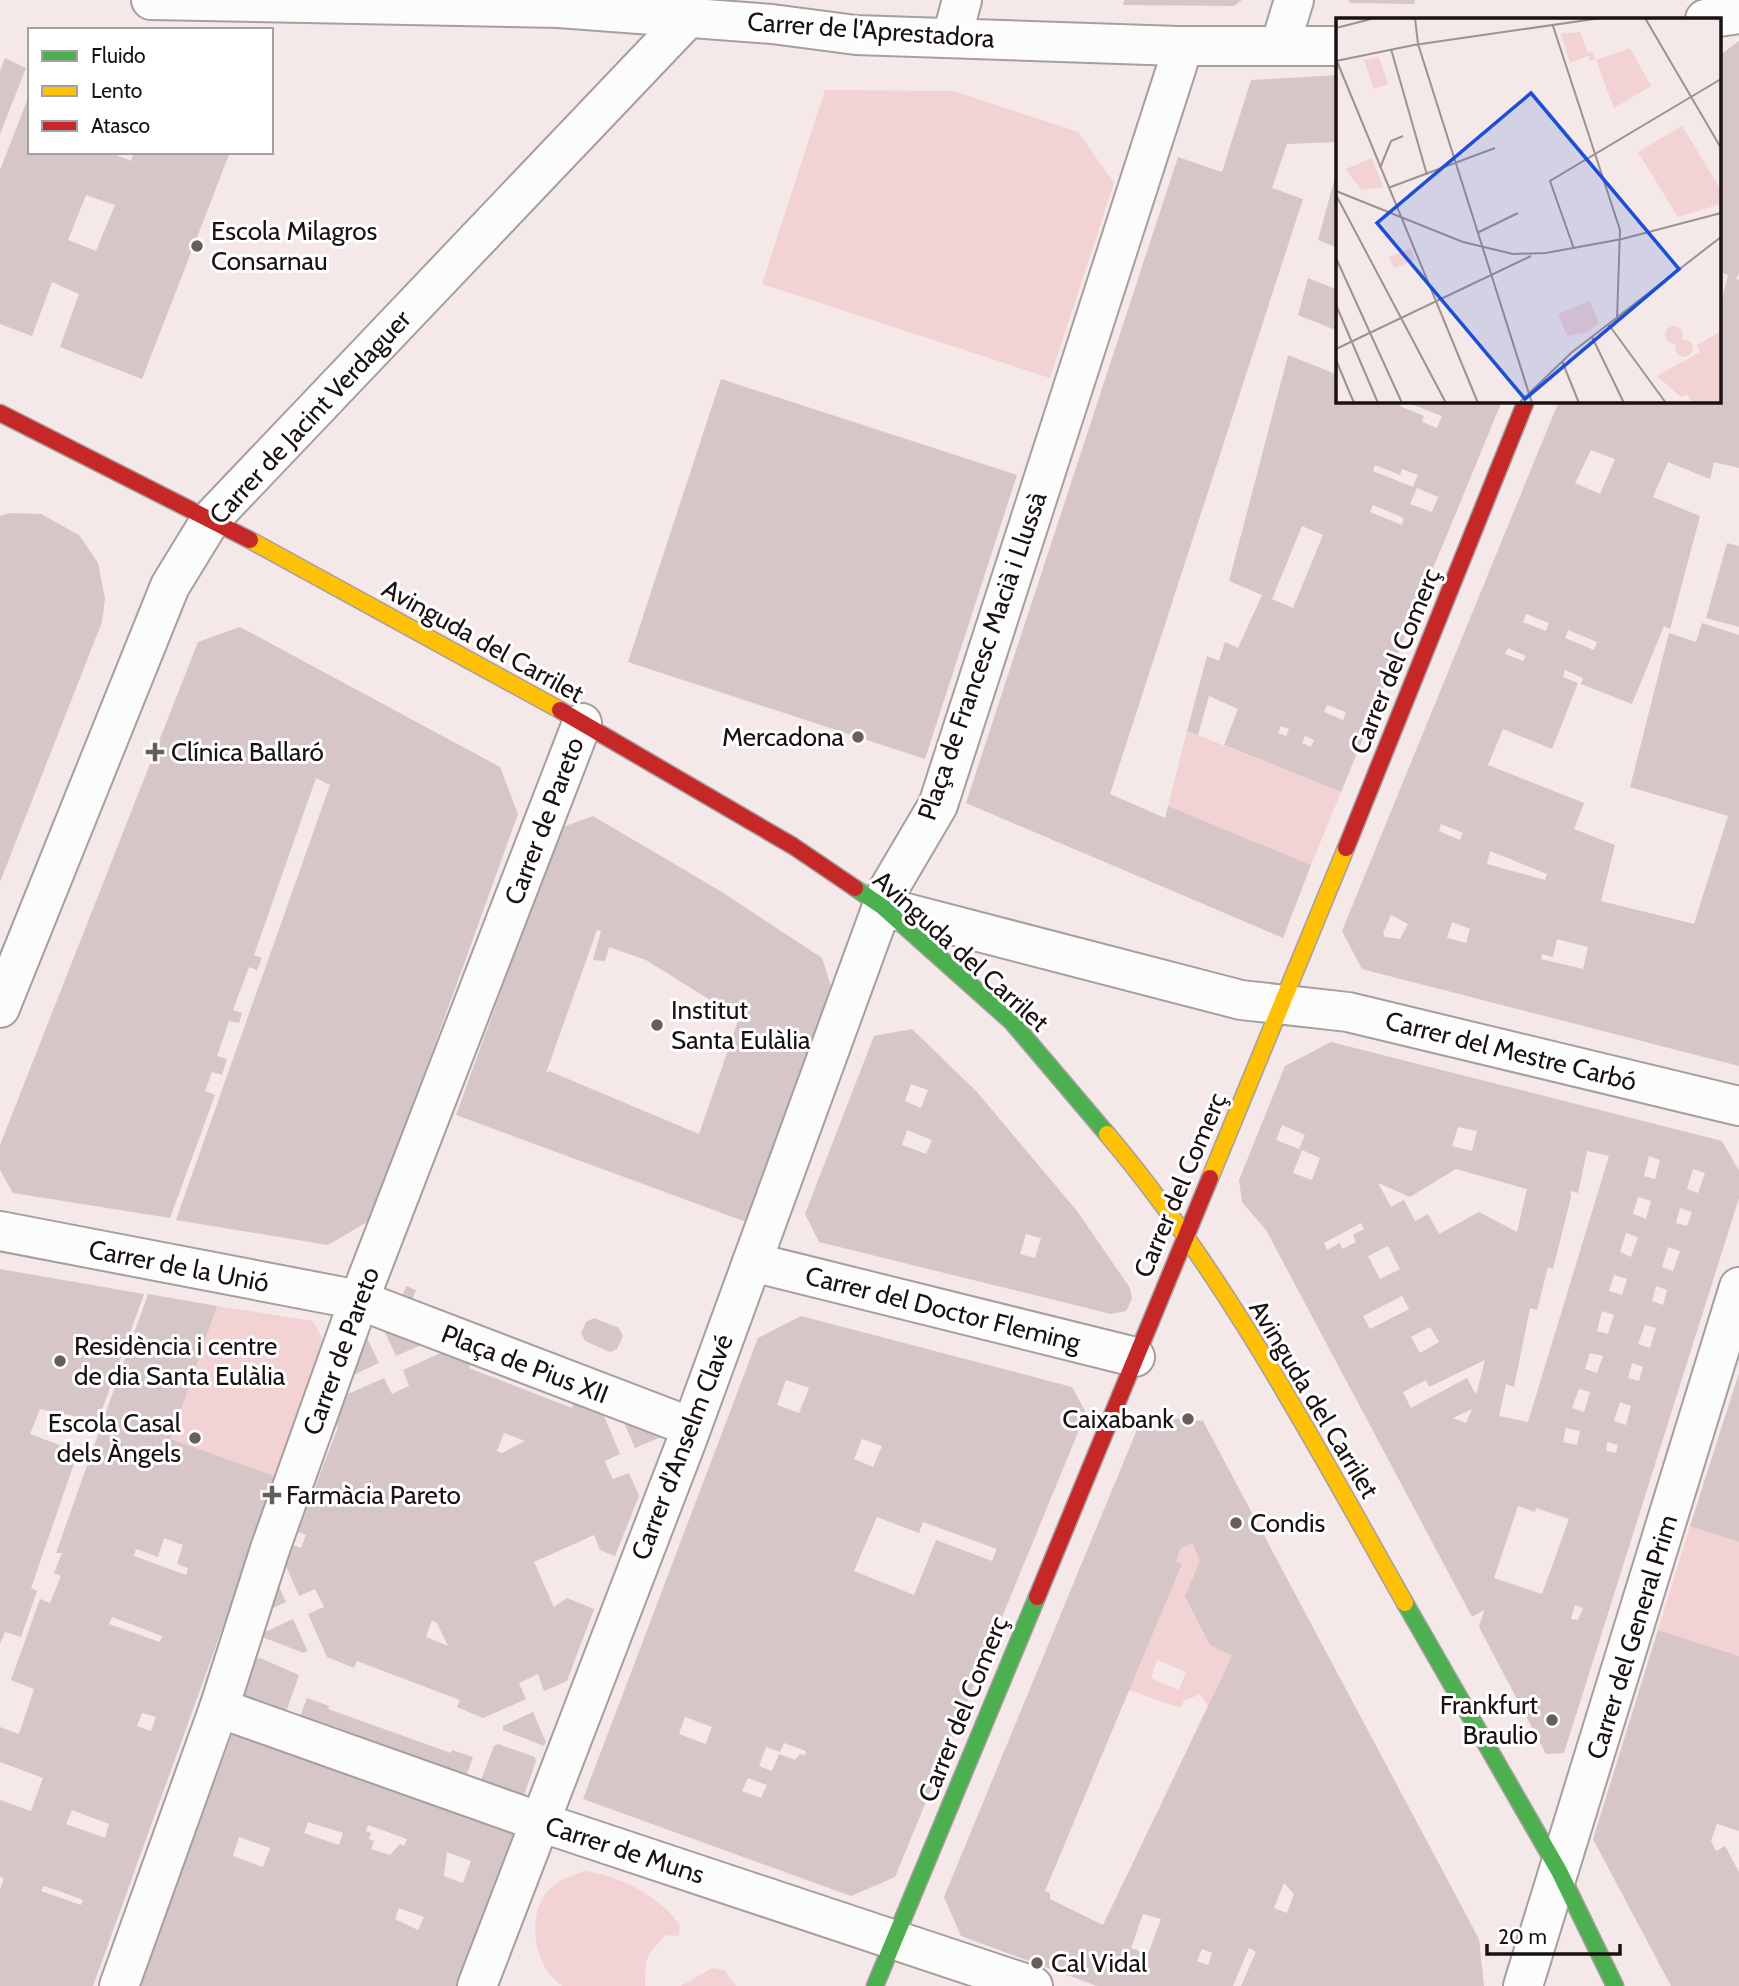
<svg xmlns="http://www.w3.org/2000/svg" width="1739" height="1986" viewBox="0 0 1739 1986" font-family="Cabin,sans-serif">
  <style>
    .green { fill: #f3d2d3; fill-rule: evenodd }
    .building { fill: #d6c6c7; fill-rule: evenodd }
    .lines { fill: none; stroke-linecap: round; stroke-linejoin: round }
    .street-casing { stroke: #a79e9e; stroke-width: 42 }
    .fast-casing { stroke: #a79e9e; stroke-width: 19 }
    .slow-casing { stroke: #a79e9e; stroke-width: 19 }
    .jam-casing { stroke: #a79e9e; stroke-width: 19 }
    .street { stroke: #fdfcfc; stroke-width: 38 }
    .fast { stroke: #4caf50; stroke-width: 16 }
    .slow { stroke: #ffc107; stroke-width: 16 }
    .jam { stroke: #c62828; stroke-width: 16 }
    .poi-dot { fill: #665d5d; stroke: #fff; stroke-width: 2.5 }
    .labels { text-anchor: middle; stroke-width: 6; stroke-linejoin: round; paint-order: stroke }
    .street-label { font-size: 26px; fill: #1a1212; stroke: #fff }
    .poi-label { font-size: 26px; fill: #1a1212; stroke: #fff; text-anchor: start }
    .inset-road { fill: none; stroke: #9d9292; stroke-width: 2 }
    .view { fill: #1d4ed8; fill-opacity: 0.15; stroke: #1d4ed8; stroke-width: 3.5 }
    .inset-edge { fill: none; stroke: #1a1212; stroke-width: 3.5 }
  </style>
  <rect width="100%" height="100%" fill="#f4e8e8"/>
  <g class="green">
    <path d="M 825,90 L 954,91 L 1078,132 L 1114,183 L 1050,378 L 762,284 Z"/>
    <path d="M 1187,731 L 1341,792 L 1311,865 L 1168,806 Z"/>
    <path d="M 217,1306 L 313,1321 L 326,1345 L 277,1477 L 171,1439 Z"/>
    <path d="M 1690,1526 L 1739,1542 L 1739,1656 L 1658,1630 Z"/>
    <path d="M 1192,1543 L 1200,1560 L 1185,1598 L 1210,1645 L 1232,1656 L 1208,1706 L 1200,1694 L 1184,1701 L 1180,1708 L 1129,1690 L 1182,1564 L 1176,1561 L 1180,1549 ZM 1157,1660 L 1186,1672 L 1179,1690 L 1151,1678 Z"/>
    <path d="M 584,1871 C 619,1875 659,1896 680,1925 L 679,1936 L 666,1935 C 645,1956 645,1958 645,1986 L 563,1986 C 532,1967 524,1909 554,1885 C 563,1878 574,1875 584,1871 Z"/>
    <path d="M 712,1968 L 724,1970 L 736,1986 L 681,1986 Z"/>
  </g>
  <g class="building">
    <path d="M 1124,0 L 1242,0 L 1234,6 L 1123,5 Z"/>
    <path d="M 1348,0 L 1415,0 L 1414,4 L 1350,3 Z"/>
    <path d="M 1739,41 L 1739,273 L 1736,279 L 1739,280 L 1739,468 L 1714,462 L 1710,479 L 1668,462 L 1653,497 L 1700,516 L 1670,629 L 1664,626 L 1632,704 L 1581,684 L 1583,678 L 1565,670 L 1563,677 L 1578,683 L 1552,749 L 1503,729 L 1488,765 L 1584,803 L 1574,829 L 1615,845 L 1601,901 L 1694,924 L 1728,816 L 1630,787 L 1669,633 L 1696,642 L 1702,623 L 1739,635 L 1739,1066 L 1362,969 L 1342,931 L 1559,401 L 1720,401 L 1720,307 L 1728,275 L 1720,272 L 1720,55 ZM 1591,450 L 1615,459 L 1600,494 L 1575,483 ZM 1526,614 L 1549,623 L 1546,631 L 1523,622 ZM 1568,630 L 1597,642 L 1594,650 L 1565,638 ZM 1508,648 L 1526,656 L 1523,661 L 1505,654 ZM 1441,824 L 1463,833 L 1460,840 L 1439,831 ZM 1490,851 L 1547,874 L 1545,880 L 1487,864 ZM 1391,915 L 1408,924 L 1400,939 L 1385,937 L 1383,933 ZM 1452,922 L 1470,929 L 1466,943 L 1447,938 ZM 1557,939 L 1588,947 L 1583,969 L 1541,959 L 1542,954 L 1553,957 Z"/>
    <path d="M 5,58 L 26,68 L 0,134 L 0,71 Z"/>
    <path d="M 1338,75 L 1338,142 L 1287,144 L 1272,188 L 1303,199 L 1110,794 L 1165,818 L 1168,806 L 1311,865 L 1283,938 L 966,803 L 1178,157 L 1222,172 L 1251,80 Z"/>
    <path d="M 30,93 L 30,152 L 109,152 L 131,161 L 134,152 L 230,152 L 142,379 L 60,347 L 79,294 L 52,282 L 32,336 L 0,324 L 0,170 ZM 86,195 L 115,205 L 96,251 L 68,240 Z"/>
    <path d="M 1338,166 L 1338,248 L 1318,240 Z"/>
    <path d="M 1308,278 L 1338,290 L 1338,331 L 1298,315 Z"/>
    <path d="M 1288,355 L 1338,375 L 1338,401 L 1402,401 L 1400,406 L 1424,416 L 1422,422 L 1437,428 L 1442,416 L 1403,401 L 1502,401 L 1341,792 L 1224,745 L 1238,709 L 1209,696 L 1198,735 L 1187,731 L 1207,656 L 1219,661 L 1225,642 L 1238,648 L 1262,595 L 1229,581 ZM 1375,465 L 1400,475 L 1402,469 L 1418,475 L 1413,487 L 1373,471 ZM 1417,488 L 1438,497 L 1432,512 L 1410,504 ZM 1373,505 L 1404,518 L 1402,525 L 1370,512 ZM 1302,526 L 1323,535 L 1293,608 L 1272,599 ZM 1327,705 L 1346,712 L 1343,720 L 1324,712 ZM 1281,726 L 1289,729 L 1286,736 L 1278,733 ZM 1305,736 L 1314,740 L 1311,747 L 1302,743 Z"/>
    <path d="M 721,379 L 1017,475 L 925,759 L 628,662 Z"/>
    <path d="M 10,513 L 41,514 L 79,535 L 98,563 L 105,599 L 102,622 L 0,882 L 0,516 Z"/>
    <path d="M 1727,543 L 1739,546 L 1739,627 L 1706,618 Z"/>
    <path d="M 240,627 L 500,767 L 518,814 L 372,1219 L 328,1245 L 176,1220 L 330,785 L 316,778 L 254,955 L 262,958 L 257,970 L 249,967 L 233,1010 L 242,1013 L 239,1023 L 229,1021 L 217,1056 L 227,1059 L 222,1075 L 212,1072 L 205,1091 L 215,1095 L 170,1218 L 13,1193 L 0,1170 L 0,1145 L 198,642 Z"/>
    <path d="M 593,816 L 722,892 L 822,958 L 835,999 L 749,1223 L 456,1115 L 560,828 ZM 597,930 L 601,931 L 593,960 L 605,961 L 609,947 L 646,960 L 739,1018 L 699,1134 L 549,1071 L 546,1073 Z"/>
    <path d="M 912,1029 L 977,1092 L 1077,1211 L 1130,1288 L 1132,1299 L 1126,1311 L 1111,1314 L 819,1242 L 805,1214 L 874,1036 ZM 911,1084 L 928,1090 L 921,1108 L 905,1101 ZM 907,1130 L 932,1140 L 926,1154 L 902,1145 ZM 1026,1234 L 1041,1238 L 1035,1258 L 1020,1254 Z"/>
    <path d="M 1331,1042 L 1722,1141 L 1739,1171 L 1739,1198 L 1564,1753 L 1546,1754 L 1479,1627 L 1484,1610 L 1472,1617 L 1266,1230 L 1242,1202 L 1239,1180 L 1285,1066 ZM 1282,1125 L 1305,1135 L 1299,1149 L 1276,1140 ZM 1458,1127 L 1477,1131 L 1472,1151 L 1452,1146 ZM 1302,1150 L 1320,1158 L 1312,1180 L 1293,1173 ZM 1587,1151 L 1609,1156 L 1528,1422 L 1499,1416 L 1506,1384 L 1514,1387 L 1530,1308 L 1537,1310 L 1548,1267 L 1553,1269 L 1571,1197 L 1570,1191 L 1578,1193 ZM 1649,1156 L 1660,1160 L 1655,1179 L 1644,1176 ZM 1456,1169 L 1527,1189 L 1517,1232 L 1479,1212 L 1439,1234 L 1428,1214 L 1415,1221 L 1404,1200 L 1391,1207 L 1378,1183 L 1410,1197 ZM 1693,1169 L 1705,1173 L 1698,1193 L 1687,1189 ZM 1638,1197 L 1651,1201 L 1646,1219 L 1633,1214 ZM 1680,1208 L 1692,1212 L 1687,1226 L 1676,1223 ZM 1361,1223 L 1364,1229 L 1353,1235 L 1356,1242 L 1342,1249 L 1340,1243 L 1327,1250 L 1324,1243 ZM 1626,1233 L 1638,1237 L 1631,1257 L 1620,1252 ZM 1388,1246 L 1400,1269 L 1380,1279 L 1368,1256 ZM 1668,1247 L 1680,1251 L 1673,1271 L 1662,1267 ZM 1614,1275 L 1627,1279 L 1622,1295 L 1609,1291 ZM 1656,1286 L 1667,1290 L 1663,1305 L 1652,1301 ZM 1402,1296 L 1409,1309 L 1370,1329 L 1363,1316 ZM 1602,1311 L 1614,1315 L 1608,1334 L 1597,1331 ZM 1645,1325 L 1656,1328 L 1650,1348 L 1638,1344 ZM 1430,1327 L 1439,1342 L 1420,1353 L 1411,1337 ZM 1590,1353 L 1603,1356 L 1597,1373 L 1585,1369 ZM 1485,1360 L 1476,1395 L 1467,1378 L 1411,1408 L 1403,1392 L 1426,1380 L 1429,1387 ZM 1632,1363 L 1643,1367 L 1639,1381 L 1628,1378 ZM 1579,1389 L 1590,1392 L 1584,1412 L 1572,1408 ZM 1620,1402 L 1631,1406 L 1626,1425 L 1614,1421 ZM 1472,1409 L 1466,1423 L 1453,1418 ZM 1566,1428 L 1580,1431 L 1577,1445 L 1563,1442 ZM 1607,1442 L 1618,1445 L 1616,1453 L 1606,1451 ZM 1518,1506 L 1535,1512 L 1536,1508 L 1569,1519 L 1542,1594 L 1494,1578 ZM 1575,1605 L 1583,1608 L 1578,1620 L 1571,1619 Z"/>
    <path d="M 0,1269 L 144,1294 L 98,1421 L 40,1409 L 30,1434 L 78,1452 L 31,1588 L 37,1591 L 21,1637 L 5,1632 L 0,1644 Z"/>
    <path d="M 406,1286 L 416,1290 L 412,1300 L 402,1297 Z"/>
    <path d="M 148,1294 L 217,1306 L 171,1439 L 277,1477 L 93,1986 L 0,1986 L 0,1889 L 4,1878 L 0,1877 L 0,1800 L 31,1811 L 43,1778 L 0,1762 L 0,1727 L 19,1734 L 34,1689 L 11,1680 L 40,1599 L 50,1603 L 61,1576 L 54,1573 L 62,1553 L 56,1553 ZM 164,1538 L 183,1545 L 177,1564 L 188,1568 L 186,1575 L 134,1556 L 136,1549 L 158,1557 ZM 112,1617 L 162,1636 L 160,1642 L 109,1624 ZM 142,1713 L 156,1717 L 151,1731 L 137,1726 ZM 72,1810 L 109,1824 L 105,1838 L 66,1824 ZM 44,1886 L 59,1891 L 83,1900 L 81,1905 L 41,1891 Z"/>
    <path d="M 801,1316 L 1072,1387 L 1086,1413 L 895,1877 L 851,1896 L 583,1799 L 758,1338 ZM 786,1380 L 809,1388 L 799,1413 L 777,1405 ZM 862,1439 L 882,1446 L 873,1467 L 854,1459 ZM 877,1517 L 919,1533 L 923,1522 L 997,1549 L 992,1561 L 936,1540 L 914,1595 L 854,1571 ZM 685,1717 L 712,1727 L 706,1744 L 679,1734 ZM 784,1743 L 806,1751 L 805,1755 L 800,1754 L 795,1760 L 779,1754 L 772,1771 L 759,1766 L 766,1747 L 780,1752 ZM 748,1778 L 767,1785 L 761,1798 L 742,1791 Z"/>
    <path d="M 594,1318 L 619,1328 L 623,1336 L 617,1349 L 610,1352 L 585,1341 L 581,1333 L 586,1322 Z"/>
    <path d="M 382,1326 L 426,1343 L 396,1356 Z"/>
    <path d="M 365,1334 L 379,1363 L 349,1377 Z"/>
    <path d="M 445,1351 L 472,1360 L 469,1368 L 572,1408 L 575,1400 L 602,1411 L 620,1454 L 605,1461 L 609,1471 L 613,1479 L 629,1473 L 639,1496 L 615,1556 L 600,1550 L 594,1535 L 534,1562 L 554,1607 L 567,1598 L 594,1609 L 567,1681 L 544,1691 L 538,1674 L 519,1683 L 526,1699 L 483,1718 L 457,1707 L 460,1700 L 357,1661 L 354,1668 L 327,1657 L 308,1614 L 324,1607 L 315,1589 L 299,1596 L 280,1552 L 284,1542 L 301,1548 L 306,1535 L 298,1532 L 338,1427 L 330,1424 L 341,1397 L 384,1378 L 392,1394 L 398,1391 L 409,1386 L 403,1370 ZM 504,1433 L 525,1441 L 502,1453 L 497,1451 ZM 432,1620 L 437,1623 L 448,1646 L 426,1637 Z"/>
    <path d="M 1739,1373 L 1739,1542 L 1690,1526 Z"/>
    <path d="M 1143,1415 L 1203,1421 L 1479,1939 L 1484,1986 L 1241,1986 L 1256,1952 L 1249,1948 L 1233,1986 L 1097,1986 L 961,1936 L 944,1897 ZM 1192,1543 L 1200,1560 L 1185,1597 L 1210,1645 L 1232,1656 L 1103,1925 L 1050,1899 L 1050,1893 L 1045,1891 L 1182,1564 L 1176,1561 L 1180,1549 ZM 1284,1883 L 1294,1894 L 1287,1913 L 1274,1908 ZM 1143,1914 L 1161,1919 L 1148,1954 L 1131,1948 ZM 1202,1949 L 1212,1953 L 1208,1965 L 1197,1961 Z"/>
    <path d="M 622,1418 L 666,1435 L 635,1448 Z"/>
    <path d="M 274,1576 L 286,1602 L 258,1615 Z"/>
    <path d="M 293,1619 L 307,1650 L 304,1653 L 262,1637 L 263,1633 Z"/>
    <path d="M 1658,1630 L 1739,1656 L 1739,1831 L 1717,1824 L 1711,1841 L 1716,1851 L 1725,1846 L 1739,1872 L 1739,1986 L 1671,1986 L 1593,1839 Z"/>
    <path d="M 260,1658 L 299,1675 L 286,1712 L 243,1697 L 256,1659 Z"/>
    <path d="M 307,1698 L 329,1706 L 328,1709 L 451,1753 L 452,1750 L 473,1757 L 465,1779 L 299,1719 Z"/>
    <path d="M 533,1712 L 546,1742 L 544,1746 L 503,1730 L 503,1726 Z"/>
    <path d="M 234,1729 L 516,1831 L 457,1986 L 140,1986 ZM 308,1822 L 343,1833 L 339,1845 L 304,1833 ZM 368,1825 L 407,1839 L 404,1846 L 400,1844 L 390,1855 L 371,1849 L 374,1841 L 369,1839 L 371,1833 L 366,1831 ZM 239,1837 L 270,1848 L 263,1867 L 233,1856 ZM 447,1852 L 471,1861 L 463,1883 L 444,1876 ZM 399,1908 L 424,1917 L 418,1930 L 395,1919 Z"/>
    <path d="M 498,1744 L 535,1757 L 536,1761 L 523,1798 L 480,1783 L 494,1746 Z"/>
  </g>
  <g class="lines">
    <g class="street-casing">
      <g id="street">
        <path d="M 151,0 L 559,8 L 772,24 L 856,35 L 1178,46 L 1338,46"/>
        <path d="M 1705,19 L 1739,14"/>
        <path d="M 952,37 L 962,0"/>
        <path d="M 1280,46 L 1294,0"/>
        <path d="M 883,907 L 1241,1000 L 1348,1012 L 1739,1106"/>
        <path d="M 0,1008 L 170,586 L 211,519 L 687,19"/>
        <path d="M 0,1231 L 359,1300 L 691,1427"/>
        <path d="M 752,1262 L 1135,1357"/>
        <path d="M 219,1708 L 540,1822 L 1033,1986"/>
        <path d="M 119,1986 L 219,1708 L 270,1549 L 359,1300 L 582,723"/>
        <path d="M 477,1986 L 687,1440 L 888,890 L 938,805 L 1178,63 L 1178,46"/>
        <path d="M 1523,1986 L 1739,1287"/>
      </g>
    </g>
    <g class="fast-casing">
      <g id="fast">
        <path d="M 855,888 L 883,907 L 1012,1022 L 1107,1134"/>
        <path d="M 1405,1603 L 1559,1871 L 1615,1986"/>
        <path d="M 875,1986 L 1037,1597"/>
      </g>
    </g>
    <g class="slow-casing">
      <g id="slow">
        <path d="M 250,540 L 560,710"/>
        <path d="M 1107,1134 C 1227,1276 1314,1443 1405,1603"/>
        <path d="M 1210,1178 L 1346,848"/>
      </g>
    </g>
    <g class="jam-casing">
      <g id="jam">
        <path d="M 0,413 L 250,540"/>
        <path d="M 560,710 L 793,846 L 855,888"/>
        <path d="M 1346,848 L 1526,401"/>
        <path d="M 1037,1597 L 1210,1178"/>
      </g>
    </g>
    <use href="#street" class="street"/>
    <use href="#fast" class="fast"/>
    <use href="#slow" class="slow"/>
    <use href="#jam" class="jam"/>
  </g>
  <g class="poi-dot">
    <circle cx="197" cy="246" r="7"/>
    <circle cx="858" cy="737" r="7"/>
    <path d="M151.5 741.5h7v7h7v7h-7v7h-7v-7h-7v-7h7z"/>
    <circle cx="657" cy="1025" r="7"/>
    <circle cx="60" cy="1361" r="7"/>
    <circle cx="1188" cy="1419" r="7"/>
    <circle cx="195" cy="1438" r="7"/>
    <path d="M268.5 1484.5h7v7h7v7h-7v7h-7v-7h-7v-7h7z"/>
    <circle cx="1236" cy="1523" r="7"/>
    <circle cx="1552" cy="1720" r="7"/>
    <circle cx="1037" cy="1963" r="7"/>
  </g>
  <g class="labels">
    <g class="street-label">
      <text transform="translate(871 30) rotate(4)" y="9">Carrer de l'Aprestadora</text>
      <text transform="translate(310 417) rotate(-47)" y="9">Carrer de Jacint Verdaguer</text>
      <text transform="translate(483 641) rotate(29)" y="9">Avinguda del Carrilet</text>
      <text transform="translate(982 656) rotate(-71)" y="9">Plaça de Francesc Macià i Llussà</text>
      <text transform="translate(1395 661) rotate(-68)" y="9">Carrer del Comerç</text>
      <text transform="translate(544 821) rotate(-69)" y="9">Carrer de Pareto</text>
      <text transform="translate(961 951) rotate(42)" y="9">Avinguda del Carrilet</text>
      <text transform="translate(1511 1051) rotate(14)" y="9">Carrer del Mestre Carbó</text>
      <text transform="translate(1180 1185) rotate(-67)" y="9">Carrer del Comerç</text>
      <text transform="translate(179 1266) rotate(11)" y="9">Carrer de la Unió</text>
      <text transform="translate(943 1309) rotate(14)" y="9">Carrer del Doctor Fleming</text>
      <text transform="translate(341 1351) rotate(-70)" y="9">Carrer de Pareto</text>
      <text transform="translate(525 1364) rotate(21)" y="9">Plaça de Pius XII</text>
      <text transform="translate(1314 1399) rotate(59)" y="9">Avinguda del Carrilet</text>
      <text transform="translate(682 1447) rotate(-69)" y="9">Carrer d'Anselm Clavé</text>
      <text transform="translate(1632 1637) rotate(-73)" y="9">Carrer del General Prim</text>
      <text transform="translate(963 1709) rotate(-68)" y="9">Carrer del Comerç</text>
      <text transform="translate(625 1850) rotate(18)" y="9">Carrer de Muns</text>
    </g>
    <g class="poi-label">
      <text x="211" y="240">Escola Milagros<tspan x="211" dy="30">Consarnau</tspan></text>
      <text x="844" y="746" text-anchor="end">Mercadona</text>
      <text x="171" y="761">Clínica Ballaró</text>
      <text x="671" y="1019">Institut<tspan x="671" dy="30">Santa Eulàlia</tspan></text>
      <text x="74" y="1355">Residència i centre<tspan x="74" dy="30">de dia Santa Eulàlia</tspan></text>
      <text x="1174" y="1428" text-anchor="end">Caixabank</text>
      <text x="181" y="1432" text-anchor="end">Escola Casal<tspan x="181" dy="30">dels Àngels</tspan></text>
      <text x="286" y="1504">Farmàcia Pareto</text>
      <text x="1250" y="1532">Condis</text>
      <text x="1538" y="1714" text-anchor="end">Frankfurt<tspan x="1538" dy="30">Braulio</tspan></text>
      <text x="1051" y="1972">Cal Vidal</text>
    </g>
  </g>
  <g transform="translate(1336 18)">
    <rect width="385" height="385" fill="#f4e8e8"/>
    <path d="M 244,14 L 252,35 L 257,34 L 260,41 L 254,43 L 252,38 L 234,45 L 225,16 ZM 294,30 L 315,68 L 278,90 L 260,42 ZM 43,39 L 52,66 L 38,71 L 28,42 ZM 346,108 L 385,172 L 385,186 L 342,199 L 302,134 ZM 36,140 L 47,169 L 25,172 L 10,151 ZM 75,230 L 79,242 L 58,250 L 53,239 ZM 254,283 L 263,305 L 252,314 L 231,318 L 222,296 ZM329 317a9 9 0 1 1 18 0a9 9 0 1 1-18 0ZM 385,313 L 385,385 L 356,385 L 351,376 L 345,379 L 321,358 L 364,334 L 361,327 ZM339 330a9 9 0 1 1 18 0a9 9 0 1 1-18 0Z" fill="#f3d2d3"/>
    <path class="inset-road" d="M 79,0 L 82,26 L 196,385M 309,0 L 385,130M 217,8 L 284,212 L 281,301M 0,10 L 39,0M 55,31 L 91,157M 0,41 L 142,385M 0,43 L 78,27 L 265,0M 44,150 L 55,123 L 67,118M 52,170 L 159,130M 0,173 L 127,224 L 177,236 L 210,235 L 286,221 L 385,195M 0,177 L 110,385M 141,215 L 182,195M 238,231 L 214,163 L 385,61M 0,240 L 66,385M 0,287 L 42,385M 273,307 L 330,385M 256,319 L 288,385M 0,331 L 195,238M 0,342 L 18,385M 226,343 L 243,385M 183,385 L 235,335 L 385,219"/>
    <path class="view" d="M 195,75 L 343,251 L 189,381 L 41,205 Z"/>
    <rect width="385" height="385" class="inset-edge"/>
  </g>
  <rect x="28" y="28" width="245" height="126" fill="#ffffff" stroke="#a3a0a0" stroke-width="2"/>
  <rect x="42" y="51" width="35" height="10" fill="#4caf50" stroke="#a3a0a0" stroke-width="2"/>
  <text x="91" y="63" font-size="21" fill="#1a1212">Fluido</text>
  <rect x="42" y="86" width="35" height="10" fill="#ffc107" stroke="#a3a0a0" stroke-width="2"/>
  <text x="91" y="98" font-size="21" fill="#1a1212">Lento</text>
  <rect x="42" y="121" width="35" height="10" fill="#c62828" stroke="#a3a0a0" stroke-width="2"/>
  <text x="91" y="133" font-size="21" fill="#1a1212">Atasco</text>
  <path d="M1487 1944v10h133v-10" fill="none" stroke="#1a1212" stroke-width="3.5"/>
  <text x="1498" y="1944" font-size="21" fill="#1a1212" stroke="#ffffff" stroke-width="5" paint-order="stroke">20 m</text>
</svg>
